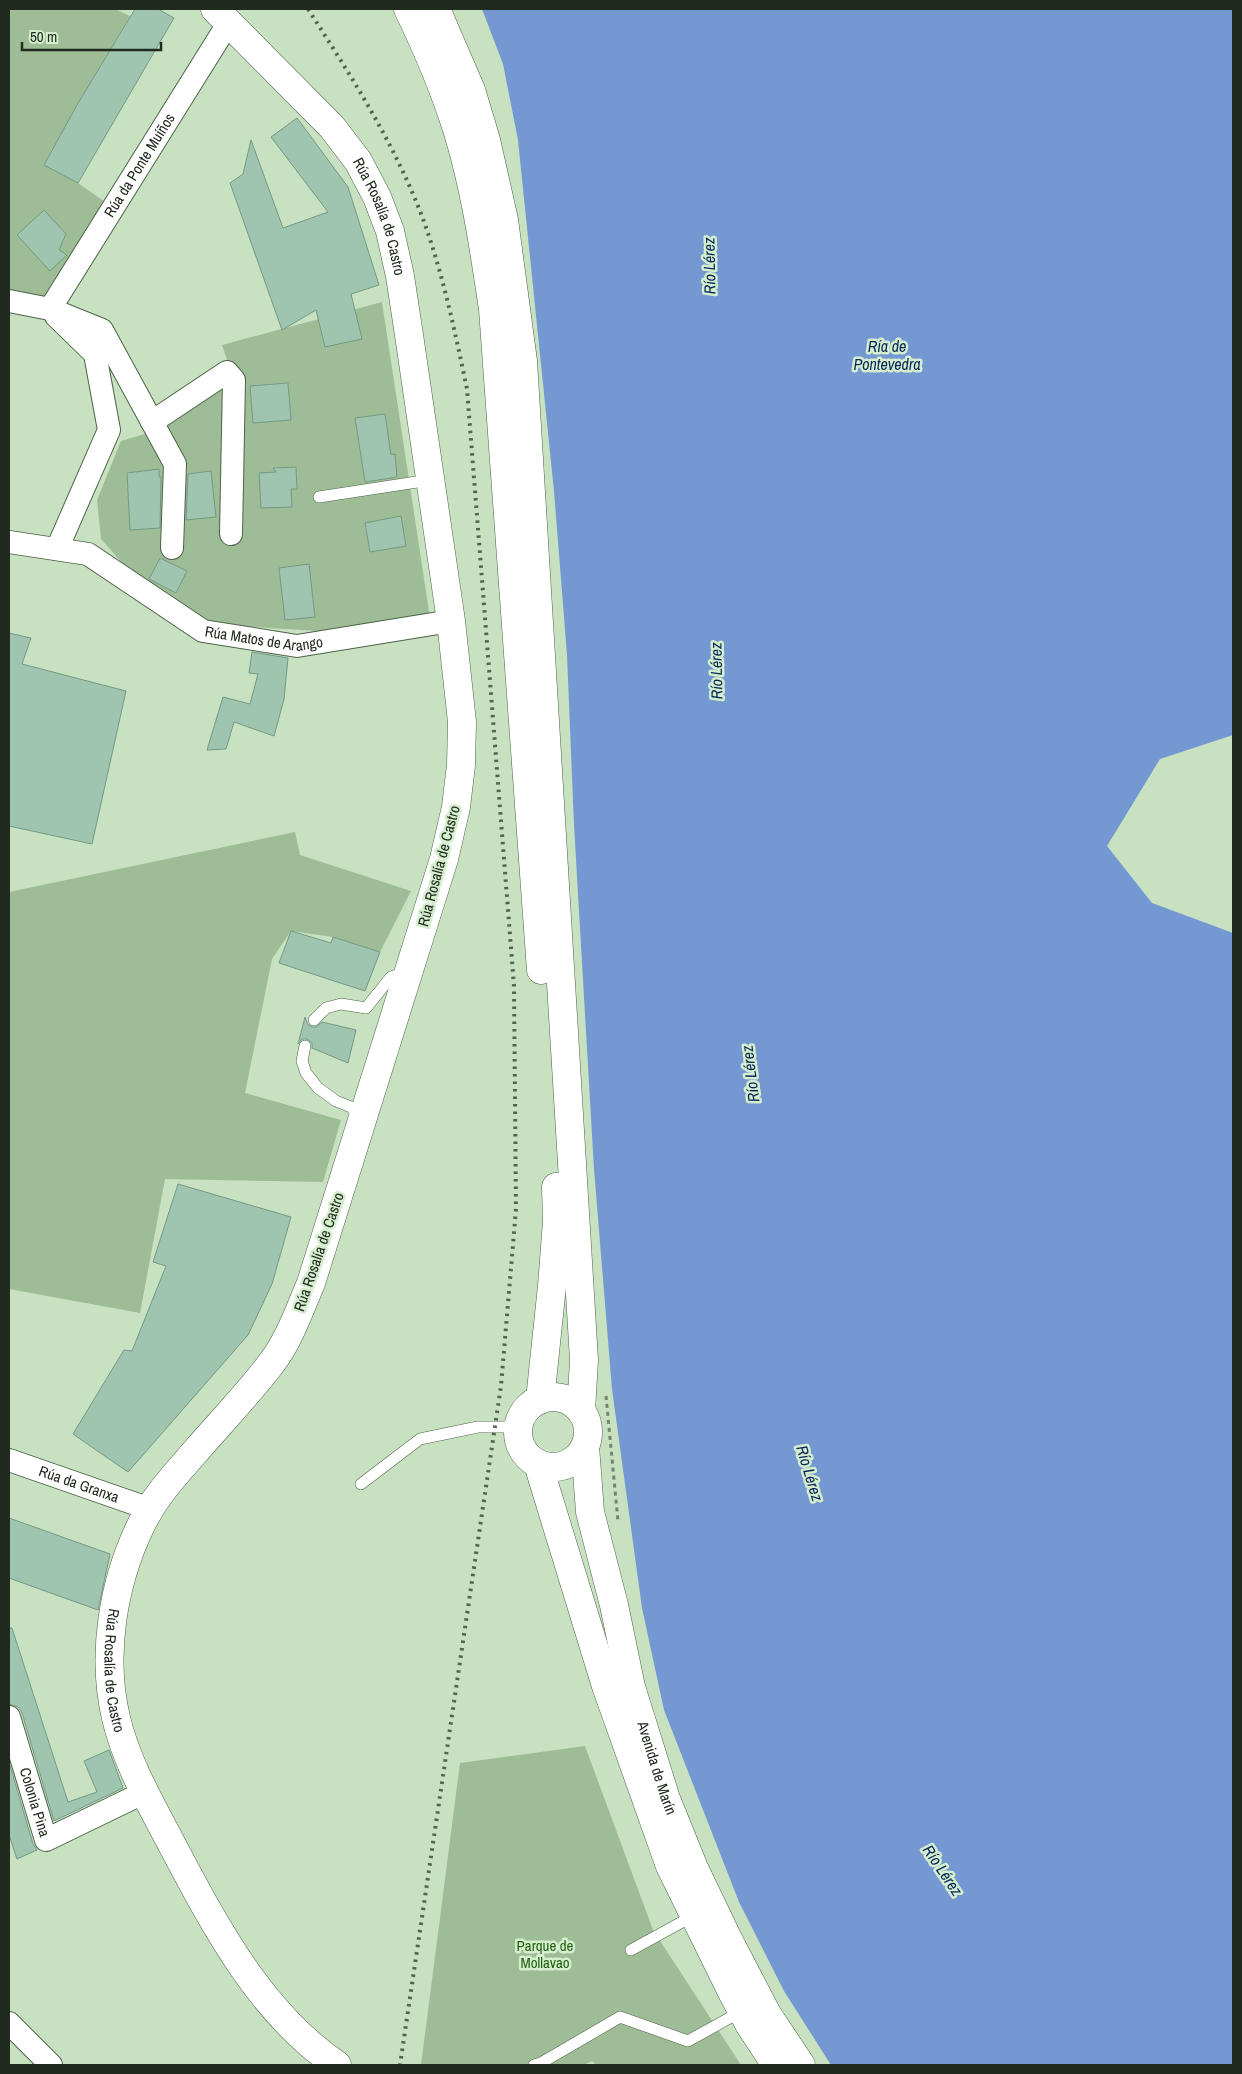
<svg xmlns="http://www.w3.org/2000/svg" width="1242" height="2074" viewBox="0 0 1242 2074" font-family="'Archivo Narrow',sans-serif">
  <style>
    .green { fill: #9ebd97 }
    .water { fill: #7498d2 }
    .building { fill: #9fc5b0; stroke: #749984 }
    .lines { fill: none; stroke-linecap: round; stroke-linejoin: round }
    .lane-casing { stroke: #4d6348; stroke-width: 12 }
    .street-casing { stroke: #4d6348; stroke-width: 24 }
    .primary-casing { stroke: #4d6348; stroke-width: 29 }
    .highway-casing { stroke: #4d6348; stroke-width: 29 }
    .path { stroke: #73856f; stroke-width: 3; stroke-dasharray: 4 4; stroke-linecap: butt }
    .lane { stroke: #fff; stroke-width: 11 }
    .street { stroke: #fff; stroke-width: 22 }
    .primary { stroke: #fff; stroke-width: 28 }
    .highway { stroke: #fff; stroke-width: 28 }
    .rail { stroke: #546351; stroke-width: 4; stroke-dasharray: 2.5 5; stroke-linecap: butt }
    .labels { text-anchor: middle; stroke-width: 5; stroke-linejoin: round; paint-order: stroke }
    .street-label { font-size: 15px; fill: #202a1e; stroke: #d4eece }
    .park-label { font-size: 15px; fill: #225f11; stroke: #d4eece }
    .water-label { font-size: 16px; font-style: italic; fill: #06265a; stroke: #d4eece }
  </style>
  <rect width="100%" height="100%" fill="#c7e1c1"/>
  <g class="green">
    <path d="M 9,9 L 115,9 L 130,16 L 44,165 L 78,183 L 108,204 L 47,304 L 9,295 Z"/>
    <path d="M 382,302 L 430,618 L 333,632 L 208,624 L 130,572 L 101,539 L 97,500 L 121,441 L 148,433 L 167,463 L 168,556 L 176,558 L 179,463 L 158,424 L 225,379 L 228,385 L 228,456 L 225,535 L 231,534 L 234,380 L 222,345 Z"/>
    <path d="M 295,832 L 300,855 L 411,891 L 380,952 L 333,937 L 291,931 L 272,959 L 245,1093 L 341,1120 L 323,1182 L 165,1179 L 140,1313 L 9,1289 L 9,892 Z"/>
    <path d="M 585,1746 L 653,1930 L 741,2065 L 596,2065 L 592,2061 L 584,2065 L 421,2065 L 460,1763 Z"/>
  </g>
  <path class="water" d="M 482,9 L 1233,9 L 1233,735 L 1160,759 L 1107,846 L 1152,903 L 1233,933 L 1233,2065 L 831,2065 L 784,1991 L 739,1902 L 664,1710 L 642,1608 L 612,1389 L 594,1169 L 574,825 L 567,655 L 554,491 L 518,140 L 503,64 Z"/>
  <g class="building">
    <path d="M 135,9 L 158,9 L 174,18 L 78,183 L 44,165 L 77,105 Z"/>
    <path d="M 297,118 L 348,187 L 379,285 L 351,294 L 362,339 L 325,347 L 316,310 L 282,330 L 230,183 L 243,174 L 251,140 L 283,228 L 328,212 L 271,137 Z"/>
    <path d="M 44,210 L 66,234 L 59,250 L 67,255 L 50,271 L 17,235 Z"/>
    <path d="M 288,383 L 291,420 L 253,423 L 250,386 Z"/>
    <path d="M 385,414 L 391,455 L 395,454 L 397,477 L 365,482 L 355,418 Z"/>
    <path d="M 296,467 L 297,489 L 291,489 L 292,507 L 261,508 L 259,473 L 276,472 L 273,468 Z"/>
    <path d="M 159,469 L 159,477 L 161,477 L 160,528 L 130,530 L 127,473 Z"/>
    <path d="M 211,471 L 216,517 L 186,520 L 188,474 Z"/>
    <path d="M 401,516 L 406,546 L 370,552 L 365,523 Z"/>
    <path d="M 160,558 L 187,571 L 176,593 L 149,579 Z"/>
    <path d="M 309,564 L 315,617 L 285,620 L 279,568 Z"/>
    <path d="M 9,633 L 31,638 L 22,664 L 126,691 L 92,844 L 9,826 Z"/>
    <path d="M 252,652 L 288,658 L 284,699 L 274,736 L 234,722 L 226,749 L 207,750 L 223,697 L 250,704 L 258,674 L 249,673 Z"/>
    <path d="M 291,931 L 331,943 L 333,937 L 380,952 L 365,991 L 279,963 Z"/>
    <path d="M 305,1017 L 308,1025 L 313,1027 L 316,1027 L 322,1022 L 356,1030 L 348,1063 L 312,1048 L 312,1043 L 307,1039 L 302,1039 L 298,1044 Z"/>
    <path d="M 178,1184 L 291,1217 L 272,1284 L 248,1335 L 128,1472 L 73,1434 L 124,1350 L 132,1351 L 166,1266 L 153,1262 Z"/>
    <path d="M 9,1518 L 110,1554 L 98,1610 L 9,1578 Z"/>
    <path d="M 9,1628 L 12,1628 L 68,1802 L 97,1792 L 84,1761 L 109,1750 L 123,1788 L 54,1821 L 22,1713 L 18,1707 L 9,1704 Z"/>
    <path d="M 9,1762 L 33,1844 L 37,1850 L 17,1859 L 9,1835 Z"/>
  </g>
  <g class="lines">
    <g class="lane-casing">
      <g id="lane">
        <path d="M 319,497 L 430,480"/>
        <path d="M 314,1020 L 326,1008 L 341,1004 L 366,1008 L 391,977 L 407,972"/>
        <path d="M 305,1046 L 302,1061 L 306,1073 L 318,1088 L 336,1101 L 351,1107 L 361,1118"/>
        <path d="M 361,1484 L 420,1439 L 478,1427 L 519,1427"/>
        <path d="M 631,1950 L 693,1916"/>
        <path d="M 534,2065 L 541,2063 L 620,2017 L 688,2041 L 742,2011"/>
      </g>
    </g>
    <g class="street-casing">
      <g id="street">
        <path id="s1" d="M 9,301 L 50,309 L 229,22"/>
        <path d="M 50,309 L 102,330 L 175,464 L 172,548"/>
        <path d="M 56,316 L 95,354 L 109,430 L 57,549"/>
        <path d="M 152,422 L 227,372 L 234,380 L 231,534"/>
        <path id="s2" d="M 9,542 L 88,554 L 203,631 L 297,646 L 451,621"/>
        <path id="s3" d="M 9,1460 L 150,1509"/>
        <path id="s4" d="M 9,1717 L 46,1840 L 145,1792"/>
        <path d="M 9,2023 L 51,2065"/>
      </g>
    </g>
    <g class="primary-casing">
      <g id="primary">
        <path id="s5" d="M 215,9 L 332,127 L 358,161 L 377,197 L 390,231 L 400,276 L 409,335 L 451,621 L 462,722 L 461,765 L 456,807 L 444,859 L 311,1283 C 299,1311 289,1341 270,1365 C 247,1395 220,1423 195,1452 C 174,1476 155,1496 141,1525 C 113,1583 101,1655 116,1718 C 126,1761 149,1801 169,1839 C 213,1922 258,2011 337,2065"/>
      </g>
    </g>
    <g class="highway-casing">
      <g id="highway">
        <path d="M 408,9 C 427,48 444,88 457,129 C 475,187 484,249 493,309 L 541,970"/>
        <path d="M 436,9 L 471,90 L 486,140 L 504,220 L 523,361 L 584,1360 L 581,1411"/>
        <circle cx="553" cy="1432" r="35"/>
        <path d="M 540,1400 L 552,1286 L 557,1221 L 556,1187"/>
        <path id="s6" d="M 585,1446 L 590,1512 L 614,1605 L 631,1687 L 666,1799 L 694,1868 L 728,1939 L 767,2014 L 801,2065"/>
        <path d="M 538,1464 L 606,1686 L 670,1866 L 733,1994 L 749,2024 L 776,2065"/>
      </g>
    </g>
    <path class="path" d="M 606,1396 L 618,1521"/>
    <use href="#lane" class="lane"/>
    <use href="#street" class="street"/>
    <use href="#primary" class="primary"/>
    <use href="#highway" class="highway"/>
    <path class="rail" d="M 308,9 C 351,76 395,144 423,219 C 443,274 455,332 467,389 L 514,986 L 516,1209 L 501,1386 L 400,2065"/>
  </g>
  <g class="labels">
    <g class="street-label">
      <text dy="5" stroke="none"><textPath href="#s1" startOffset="211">Rúa da Ponte Muíños</textPath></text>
      <text dy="5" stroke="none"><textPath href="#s5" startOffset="269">Rúa Rosalía de Castro</textPath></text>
      <text dy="5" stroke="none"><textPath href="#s2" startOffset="280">Rúa Matos de Arango</textPath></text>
      <text transform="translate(439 866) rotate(-75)" y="5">Rúa Rosalía de Castro</text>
      <text transform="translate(319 1252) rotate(-71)" y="5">Rúa Rosalía de Castro</text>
      <text dy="5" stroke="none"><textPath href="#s3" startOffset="74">Rúa da Granxa</textPath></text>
      <text dy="5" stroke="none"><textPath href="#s5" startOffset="1814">Rúa Rosalía de Castro</textPath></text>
      <text dy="5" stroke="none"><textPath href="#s6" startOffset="331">Avenida de Marín</textPath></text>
      <text dy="5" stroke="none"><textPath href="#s4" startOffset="89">Colonia Pina</textPath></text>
    </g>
    <g class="park-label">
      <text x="545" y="1951">Parque de<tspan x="545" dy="17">Mollavao</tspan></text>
    </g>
    <g class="water-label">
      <text transform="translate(709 266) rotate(-91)" y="6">Río Lérez</text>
      <text x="887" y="352">Ría de<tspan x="887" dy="18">Pontevedra</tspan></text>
      <text transform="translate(716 671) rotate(-91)" y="6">Río Lérez</text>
      <text transform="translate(750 1074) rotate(-97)" y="6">Río Lérez</text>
      <text transform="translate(810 1473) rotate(73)" y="6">Río Lérez</text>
      <text transform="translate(943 1870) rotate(56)" y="6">Río Lérez</text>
    </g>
  </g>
  <rect width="1242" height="2074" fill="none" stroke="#202a1e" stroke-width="20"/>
  <path d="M22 42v8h139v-8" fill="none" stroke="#202a1e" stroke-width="2.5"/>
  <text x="30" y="42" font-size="15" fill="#202a1e" stroke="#d4eece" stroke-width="4" paint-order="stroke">50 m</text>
</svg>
